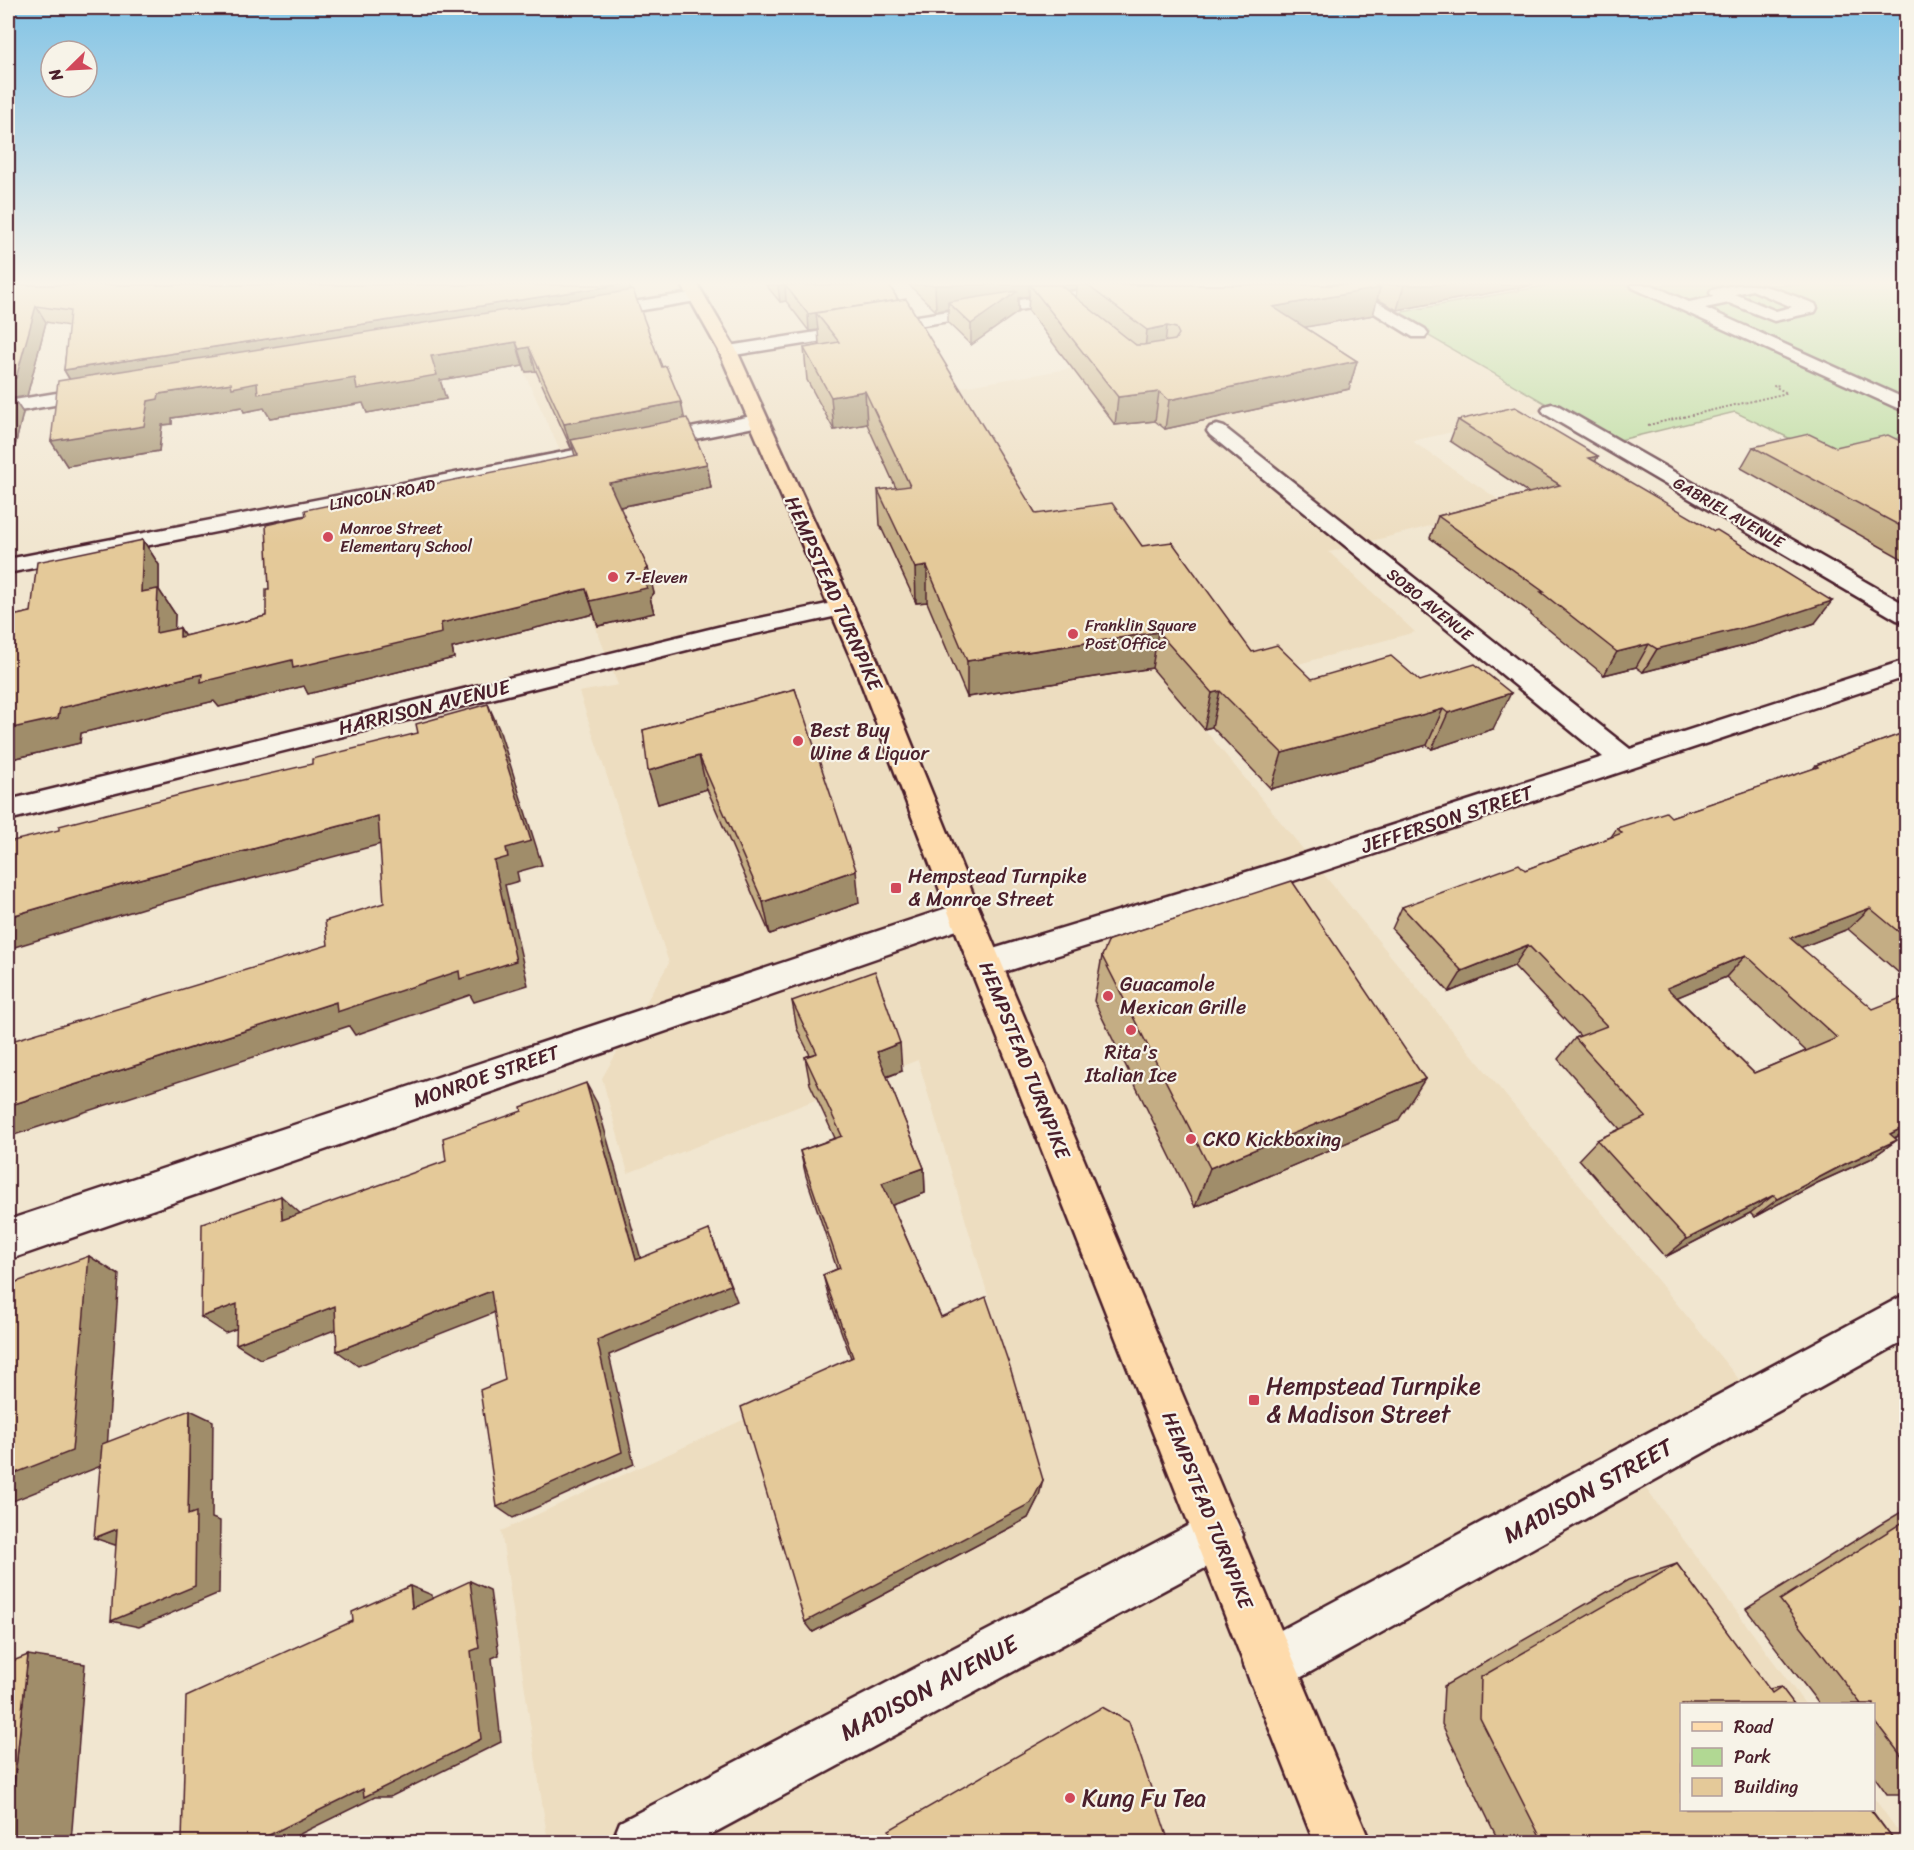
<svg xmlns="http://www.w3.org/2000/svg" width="1914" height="1850" viewBox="0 0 1914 1850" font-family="Sriracha,sans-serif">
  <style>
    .built { fill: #edddc0 }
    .green { fill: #b1d893; stroke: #7e7c5f; stroke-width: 1.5 }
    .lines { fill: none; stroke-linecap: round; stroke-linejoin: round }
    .minor-casing { stroke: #4a1f2b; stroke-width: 5 }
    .major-casing { stroke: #4a1f2b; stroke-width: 5 }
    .path { stroke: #4a1f2b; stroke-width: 2; stroke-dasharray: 2 2; stroke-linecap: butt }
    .minor { fill: #f7f3e8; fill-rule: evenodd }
    .major { fill: #fedbac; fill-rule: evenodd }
    .wall { fill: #c4ad84; stroke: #4a1f2b; stroke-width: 1.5; fill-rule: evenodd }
    .shaded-wall { fill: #a08d6b; stroke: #4a1f2b; stroke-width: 1.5 }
    .building { fill: #e4c999; stroke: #4a1f2b; stroke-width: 1.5; fill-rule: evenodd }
    .poi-dot { fill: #d1495b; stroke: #f7f3e8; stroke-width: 2 }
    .labels { text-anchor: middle; stroke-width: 4.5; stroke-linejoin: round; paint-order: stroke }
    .far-street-label { font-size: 16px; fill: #4a1f2b; stroke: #f7f3e8 }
    .far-poi-label { font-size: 16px; fill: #4a1f2b; stroke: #f7f3e8; text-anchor: start }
    .street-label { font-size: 20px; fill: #4a1f2b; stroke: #f7f3e8 }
    .poi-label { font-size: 20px; fill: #4a1f2b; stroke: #f7f3e8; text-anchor: start }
    .near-poi-label { font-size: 24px; fill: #4a1f2b; stroke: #f7f3e8; text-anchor: start }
    .near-street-label { font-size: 24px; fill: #4a1f2b; stroke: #f7f3e8 }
  </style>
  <rect width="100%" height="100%" fill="#f1e6d0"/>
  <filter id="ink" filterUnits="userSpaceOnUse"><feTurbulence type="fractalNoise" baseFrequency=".0167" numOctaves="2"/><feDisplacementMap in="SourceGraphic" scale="12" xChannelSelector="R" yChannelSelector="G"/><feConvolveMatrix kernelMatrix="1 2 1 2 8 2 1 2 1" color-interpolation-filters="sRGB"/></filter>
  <g filter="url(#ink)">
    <path class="built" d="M 483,285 L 837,285 L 920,394 L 1391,314 L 1555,409 L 1412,441 L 1508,506 L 1329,552 L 1415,632 L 1178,697 L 1751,1394 L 1624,1459 L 1805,1704 L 1682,1704 L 1682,1810 L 1874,1810 L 1874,1798 L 1906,1842 L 548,1842 L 501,1531 L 991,1306 L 918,1060 L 628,1173 L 602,1078 L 669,963 L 579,692 L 618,685 L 568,556 L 606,548 Z"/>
    <path class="green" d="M 1550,285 L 1906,285 L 1906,436 L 1826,456 L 1735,412 L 1612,442 L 1391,314 Z"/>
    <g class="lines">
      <g class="minor-casing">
        <g id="minor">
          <path d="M 1114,285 L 1152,285 L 1144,290 L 728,356 L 722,355 L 719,351 L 722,347 L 728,346 Z"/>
          <path d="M 1329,285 L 1348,285 L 1425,329 L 1428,333 L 1425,337 L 1413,337 Z"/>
          <path d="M 1631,285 L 1652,285 L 1689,302 L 1713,297 L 1710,293 L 1712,290 C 1757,278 1774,288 1815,304 L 1817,308 L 1815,312 L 1774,321 L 1729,303 L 1705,308 L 1906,399 L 1906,412 L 1633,288 ZM 1752,290 L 1792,307 L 1776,311 L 1735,294 Z"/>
          <path d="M 696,292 L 702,294 L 704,297 L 702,300 L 595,318 L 587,313 L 595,308 Z"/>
          <path d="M 99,386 L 106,388 L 108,392 L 106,396 L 8,413 L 8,401 Z"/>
          <path d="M 1552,404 L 1559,406 L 1906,605 L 1906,622 L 1897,620 L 1545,414 L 1542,410 L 1545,406 Z"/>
          <path d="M 757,415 L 764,417 L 767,421 L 764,425 L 650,448 L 643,446 L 640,442 L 643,438 L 650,436 Z"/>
          <path d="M 1217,425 L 1224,427 L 1630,749 L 1906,660 L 1906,677 L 1284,884 L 985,978 L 973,975 L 968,965 L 973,955 L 1263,867 L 1603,757 L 1210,435 L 1207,431 L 1210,427 Z"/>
          <path d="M 590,447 L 597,449 L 600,453 L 597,457 L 8,573 L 8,559 Z"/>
          <path d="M 842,601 L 851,603 L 854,608 L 851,613 L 727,640 L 8,820 L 8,800 L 726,625 Z"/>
          <path d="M 965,902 L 977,905 L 981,914 L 977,923 L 8,1260 L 8,1220 Z"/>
          <path d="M 1906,1294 L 1906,1340 L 1289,1684 L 1270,1691 L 1251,1684 L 1244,1665 L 1251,1646 Z"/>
          <path d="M 1218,1510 L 1235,1518 L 1243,1535 L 1235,1552 L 697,1842 L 612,1842 L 620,1822 Z"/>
        </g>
      </g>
      <g class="major-casing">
        <path id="major" d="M 682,285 L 698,285 L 737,351 L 884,675 L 981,914 L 1370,1842 L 1314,1842 L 949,914 L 858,675 L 719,351 Z"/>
      </g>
      <path class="path" d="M 1648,425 L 1787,393 L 1774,386 L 1780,385"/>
      <use href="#minor" class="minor"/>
      <use href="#major" class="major"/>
    </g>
    <g class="wall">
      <path d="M 8,285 L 629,285 L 631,291 L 662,367 L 684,419 L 707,464 L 711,488 L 620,507 L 654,593 L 650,598 L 654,613 L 598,626 L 594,614 L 452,648 L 454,658 L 308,694 L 304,686 L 219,707 L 214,701 L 81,733 L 80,743 L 8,760 L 8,617 L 31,612 L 143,540 L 159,565 L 159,590 L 175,614 L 174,629 L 180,628 L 185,636 L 266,616 L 269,589 L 306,516 L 575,456 L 573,448 L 571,448 L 536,371 L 526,372 L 523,366 L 440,380 L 446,399 L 367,413 L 363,403 L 270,418 L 264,408 L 244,412 L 242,407 L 172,418 L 172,424 L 162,425 L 159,451 L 67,466 L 51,441 L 69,379 L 64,370 L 69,326 L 46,322 L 27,396 L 13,398 L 23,413 L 8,475 Z"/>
      <path d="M 766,285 L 889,285 L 1036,514 L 1142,546 L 1252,652 L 1312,679 L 1420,681 L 1493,729 L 1432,749 L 1427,745 L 1271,789 L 1212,727 L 1204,729 L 1152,668 L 967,697 L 927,602 L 916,603 L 880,525 L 878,490 L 896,488 L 867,424 L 834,430 L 807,380 L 804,348 L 820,345 L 819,344 L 818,330 L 809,331 L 786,301 L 780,302 Z"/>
      <path d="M 909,285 L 1534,285 L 1397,310 L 1377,299 L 1373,315 L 1304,327 L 1357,361 L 1349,389 L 1165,429 L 1155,421 L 1115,425 L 1028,310 L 1029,296 L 1018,298 L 1018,312 L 971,345 L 948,323 L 948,309 L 936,311 ZM 1077,289 L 1076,297 L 1067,290 Z"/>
      <path d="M 1458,420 L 1598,456 L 1595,461 L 1815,623 L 1755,643 L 1643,672 L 1636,667 L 1604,675 L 1531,615 L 1531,613 L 1430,538 L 1438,516 L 1529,493 L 1450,441 Z"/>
      <path d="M 1906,444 L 1906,561 L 1741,468 L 1753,447 L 1836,447 Z"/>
      <path d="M 795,689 L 859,903 L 770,934 L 707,789 L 658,804 L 643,730 Z"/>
      <path d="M 1906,732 L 1906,979 L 1848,929 L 1801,947 L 1906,1132 L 1895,1138 L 1897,1140 L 1870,1159 L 1817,1183 L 1754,1217 L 1750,1213 L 1665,1257 L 1579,1159 L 1597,1140 L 1620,1129 L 1558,1059 L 1575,1038 L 1580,1036 L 1514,966 L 1449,992 L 1392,929 L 1402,907 L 1525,870 L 1611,837 L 1617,828 L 1671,817 L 1813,769 L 1816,765 ZM 1726,977 L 1806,1051 L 1754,1073 L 1677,997 Z"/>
      <path d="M 1102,956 L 1398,1121 L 1195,1207 L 1094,1001 Z"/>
      <path d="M 792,1001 L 902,1071 L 887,1077 L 924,1168 L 925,1193 L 892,1205 L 941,1317 L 1039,1496 L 1028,1518 L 813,1632 L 851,1358 L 829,1298 L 823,1275 L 837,1269 L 806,1176 L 800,1151 L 835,1138 L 810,1084 L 805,1057 L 810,1055 L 797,1029 Z"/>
      <path d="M 1906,1509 L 1906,1794 L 1887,1794 L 1874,1776 L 1874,1704 L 1819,1704 L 1746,1609 L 1878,1526 Z"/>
      <path d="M 1677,1564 L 1768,1689 L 1781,1687 L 1895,1842 L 1499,1842 L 1442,1724 L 1444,1686 L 1628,1580 Z"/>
    </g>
    <g class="shaded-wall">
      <path d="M 618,285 L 629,285 L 633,300 L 75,388 L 64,370 Z"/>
      <path d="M 785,285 L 786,301 L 780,302 L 778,286 Z"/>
      <path d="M 935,285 L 1029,285 L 1029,296 L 1018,298 L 1018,312 L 971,345 L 971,324 L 948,302 L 948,309 L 936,311 Z"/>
      <path d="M 1030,285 L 1077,285 L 1077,289 L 1038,295 Z"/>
      <path d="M 1404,285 L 1534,285 L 1397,310 Z"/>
      <path d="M 1380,288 L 1373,315 L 1267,334 L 1273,307 Z"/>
      <path d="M 898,300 L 816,313 L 818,330 L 809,331 L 808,314 Z"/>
      <path d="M 36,306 L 46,322 L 27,396 L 13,398 L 23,413 L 8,475 L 8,379 Z"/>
      <path d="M 1167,326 L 1164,354 L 1144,358 L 1147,330 Z"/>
      <path d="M 516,342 L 523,366 L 440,380 L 446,399 L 367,413 L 363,403 L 270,418 L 264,408 L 244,412 L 242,407 L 172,418 L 172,424 L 162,425 L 159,451 L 67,466 L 51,441 L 148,401 L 159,394 L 231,383 L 257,383 L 355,378 L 431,356 Z"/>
      <path d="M 529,347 L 536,371 L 526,372 L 519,349 Z"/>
      <path d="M 1357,361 L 1349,389 L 1165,429 L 1169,400 Z"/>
      <path d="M 865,391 L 867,424 L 834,430 L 831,397 Z"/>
      <path d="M 1159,392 L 1155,421 L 1115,425 L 1118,397 Z"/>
      <path d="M 681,402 L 686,426 L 571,440 L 573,448 L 571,448 L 564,424 Z"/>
      <path d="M 1598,456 L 1588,477 L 1589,458 Z"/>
      <path d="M 707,464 L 711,488 L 615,508 L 609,483 Z"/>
      <path d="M 143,540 L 159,565 L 159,590 L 175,614 L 174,659 L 156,633 L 141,592 Z"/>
      <path d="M 927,566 L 927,602 L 916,603 L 915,568 Z"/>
      <path d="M 648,568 L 654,593 L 650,598 L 654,613 L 598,626 L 590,601 L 642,574 Z"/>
      <path d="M 586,589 L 594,614 L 452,648 L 454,658 L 308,694 L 304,686 L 219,707 L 214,701 L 81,733 L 80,743 L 8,760 L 8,729 L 60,708 L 202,674 L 441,623 Z"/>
      <path d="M 1832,601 L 1815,623 L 1755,643 L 1643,672 L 1657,649 Z"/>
      <path d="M 180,628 L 196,653 L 180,637 Z"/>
      <path d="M 1158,632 L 1152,668 L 967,697 L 967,661 Z"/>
      <path d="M 1649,644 L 1636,667 L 1604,675 L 1617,652 Z"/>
      <path d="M 1220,691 L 1212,727 L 1204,729 L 1212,693 Z"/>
      <path d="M 1511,693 L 1493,729 L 1432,749 L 1448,713 Z"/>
      <path d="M 488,704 L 499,729 L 542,865 L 517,872 L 519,881 L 505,885 L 528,985 L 474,1002 L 470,995 L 355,1035 L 349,1026 L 8,1137 L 8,1106 L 336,1002 L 494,861 L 506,848 Z"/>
      <path d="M 1443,709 L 1427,745 L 1271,789 L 1282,753 Z"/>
      <path d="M 699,756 L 707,789 L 658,804 L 648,771 Z"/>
      <path d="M 378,816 L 392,841 L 150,906 L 8,949 L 8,917 L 128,882 Z"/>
      <path d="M 856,870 L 859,903 L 770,934 L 763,902 Z"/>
      <path d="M 1870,908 L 1848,929 L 1769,960 L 1790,938 Z"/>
      <path d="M 1528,945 L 1514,966 L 1449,992 L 1462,971 Z"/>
      <path d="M 1746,955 L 1726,977 L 1649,1009 L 1667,988 Z"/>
      <path d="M 900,1043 L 902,1071 L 880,1079 L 877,1052 Z"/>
      <path d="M 1425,1079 L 1398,1121 L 1195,1207 L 1210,1168 Z"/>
      <path d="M 586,1083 L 597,1103 L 646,1277 L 636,1260 Z"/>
      <path d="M 1906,1126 L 1906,1132 L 1864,1153 L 1890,1134 Z"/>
      <path d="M 1897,1140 L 1870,1159 L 1817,1183 L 1754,1217 L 1778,1199 L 1843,1165 Z"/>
      <path d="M 924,1168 L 925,1193 L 885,1208 L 882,1183 Z"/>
      <path d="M 1774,1195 L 1750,1213 L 1665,1257 L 1687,1239 Z"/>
      <path d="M 281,1196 L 302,1215 L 282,1220 Z"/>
      <path d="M 709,1230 L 737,1301 L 609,1355 L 634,1464 L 513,1518 L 497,1507 L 597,1340 Z"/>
      <path d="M 89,1256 L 119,1275 L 106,1464 L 8,1503 L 8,1476 Z"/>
      <path d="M 491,1291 L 506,1308 L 358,1366 L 337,1351 Z"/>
      <path d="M 237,1304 L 260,1320 L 225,1333 L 201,1317 Z"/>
      <path d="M 335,1306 L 355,1322 L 260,1359 L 236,1344 Z"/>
      <path d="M 190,1410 L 213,1421 L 212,1518 L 220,1521 L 219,1593 L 139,1627 L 111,1621 L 188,1515 Z"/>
      <path d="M 1043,1480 L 1039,1496 L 1028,1518 L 813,1632 L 805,1622 Z"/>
      <path d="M 117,1529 L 121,1547 L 94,1538 Z"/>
      <path d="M 470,1581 L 490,1590 L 499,1655 L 492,1658 L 501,1742 L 390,1797 L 375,1797 L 284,1842 L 255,1842 L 471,1651 Z"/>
      <path d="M 410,1586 L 432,1595 L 434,1616 L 412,1608 Z"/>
      <path d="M 28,1655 L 85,1664 L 71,1842 L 8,1842 Z"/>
    </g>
    <g class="building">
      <path d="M 8,285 L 618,285 L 64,370 L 70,311 L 36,306 L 16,378 L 8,379 Z"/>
      <path d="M 785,285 L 889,285 L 898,300 L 808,314 Z"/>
      <path d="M 1030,285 L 1060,285 L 1136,345 L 1143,345 L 1175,340 L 1179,334 L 1176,328 L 1167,326 L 1147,330 L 1087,285 L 1374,285 L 1380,288 L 1273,307 L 1357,361 L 1169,400 L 1159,392 L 1118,397 Z"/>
      <path d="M 633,290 L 662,367 L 666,366 L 681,402 L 564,424 L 529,347 L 519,349 L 516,342 L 431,356 L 437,375 L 357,389 L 355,378 L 258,394 L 257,383 L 232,388 L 231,383 L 159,394 L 158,399 L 148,401 L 144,426 L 51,441 L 58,381 Z"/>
      <path d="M 1018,291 L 971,324 L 948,302 Z"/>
      <path d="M 906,299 L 1036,514 L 1112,503 L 1142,546 L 1172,542 L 1252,652 L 1277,645 L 1312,679 L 1391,656 L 1420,681 L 1475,664 L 1511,693 L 1448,713 L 1443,709 L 1282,753 L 1220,691 L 1212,693 L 1158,632 L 967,661 L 927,566 L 915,568 L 878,490 L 910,486 L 865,391 L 831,397 L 804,348 L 839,342 L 816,313 Z"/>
      <path d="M 8,395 L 11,395 L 8,407 Z"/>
      <path d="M 1515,407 L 1598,456 L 1589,458 L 1714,531 L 1717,530 L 1832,601 L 1771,621 L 1657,649 L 1649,644 L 1617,652 L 1541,592 L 1544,592 L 1438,516 L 1560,485 L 1458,420 Z"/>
      <path d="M 687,418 L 707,464 L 609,483 L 648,568 L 642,574 L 647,588 L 590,601 L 586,589 L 441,623 L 442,633 L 293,668 L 292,660 L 201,682 L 202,674 L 60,708 L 58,718 L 8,729 L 8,617 L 31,612 L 37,562 L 143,540 L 141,592 L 158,589 L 156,633 L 180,628 L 180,637 L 266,616 L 266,589 L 269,589 L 266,525 L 306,516 L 305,510 L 578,455 L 571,440 Z"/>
      <path d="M 1809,434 L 1836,447 L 1888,435 L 1906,444 L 1906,529 L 1753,447 Z"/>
      <path d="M 795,689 L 856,870 L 763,902 L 699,756 L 648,771 L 643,730 Z"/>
      <path d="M 488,704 L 531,841 L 506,848 L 508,857 L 494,861 L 516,961 L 460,979 L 459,971 L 337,1012 L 336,1002 L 8,1106 L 8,1042 L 328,945 L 325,921 L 384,903 L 378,816 L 128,882 L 8,917 L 8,842 L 59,830 L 59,826 L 195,791 L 312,764 L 312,759 L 418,733 L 416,724 Z"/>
      <path d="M 1906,732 L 1906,938 L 1870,908 L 1790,938 L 1873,1009 L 1906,996 L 1906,1126 L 1890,1134 L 1897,1140 L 1843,1165 L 1778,1199 L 1774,1195 L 1687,1239 L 1597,1140 L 1646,1117 L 1575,1038 L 1607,1026 L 1528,945 L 1462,971 L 1402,907 L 1519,864 L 1525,870 L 1622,833 L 1617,828 L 1666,812 L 1671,817 L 1818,767 L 1816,765 ZM 1746,955 L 1837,1038 L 1754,1073 L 1667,988 Z"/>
      <path d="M 1292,881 L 1425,1079 L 1210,1168 L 1102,956 L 1109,940 Z"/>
      <path d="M 875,971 L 900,1043 L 877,1052 L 924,1168 L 882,1183 L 941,1317 L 986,1297 L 1010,1367 L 1043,1480 L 1031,1503 L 805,1622 L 741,1407 L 853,1357 L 823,1275 L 840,1268 L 800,1151 L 842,1136 L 805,1057 L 817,1053 L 792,1001 Z"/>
      <path d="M 586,1083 L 636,1260 L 709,1230 L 730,1285 L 597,1340 L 622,1452 L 497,1507 L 480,1390 L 505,1380 L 491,1291 L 337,1351 L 335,1306 L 236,1344 L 237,1304 L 201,1317 L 202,1224 L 281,1196 L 282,1220 L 446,1161 L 443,1138 L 522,1111 L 521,1107 Z"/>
      <path d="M 89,1256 L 72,1451 L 8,1476 L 8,1285 Z"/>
      <path d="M 190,1410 L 188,1515 L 196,1512 L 195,1586 L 111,1621 L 117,1529 L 94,1538 L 102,1444 Z"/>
      <path d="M 1906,1520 L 1906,1762 L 1874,1720 L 1874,1704 L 1861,1704 L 1780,1600 Z"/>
      <path d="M 1677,1564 L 1772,1693 L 1781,1687 L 1794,1704 L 1682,1704 L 1682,1809 L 1870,1809 L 1895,1842 L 1543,1842 L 1480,1718 L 1481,1677 Z"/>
      <path d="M 470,1581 L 479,1648 L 471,1651 L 481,1739 L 364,1797 L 363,1789 L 255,1842 L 182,1842 L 186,1697 L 353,1621 L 352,1612 L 410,1586 L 412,1608 Z"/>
      <path d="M 28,1655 L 8,1841 L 8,1663 Z"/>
      <path d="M 1102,1707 L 1129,1722 L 1169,1842 L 893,1842 L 889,1830 Z"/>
    </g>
  </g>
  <linearGradient id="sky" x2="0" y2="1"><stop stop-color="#82c3e5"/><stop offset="0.52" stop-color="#f9f4ea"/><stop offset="1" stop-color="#f9f4ea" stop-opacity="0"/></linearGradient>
  <rect width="1914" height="544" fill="url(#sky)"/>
  <g class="poi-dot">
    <circle cx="328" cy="537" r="6"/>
    <circle cx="613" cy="577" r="6"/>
    <circle cx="1073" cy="634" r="6"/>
    <circle cx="798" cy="741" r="6"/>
    <rect x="890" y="882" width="12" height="12" rx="3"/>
    <circle cx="1108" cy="996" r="6"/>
    <circle cx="1131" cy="1030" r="6"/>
    <circle cx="1191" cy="1139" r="6"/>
    <rect x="1248" y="1394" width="12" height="12" rx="3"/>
    <circle cx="1070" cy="1798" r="6"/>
  </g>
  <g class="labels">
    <g class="far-street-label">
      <text transform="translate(382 494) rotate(-11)" y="6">LINCOLN ROAD</text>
      <text transform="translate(1729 512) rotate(30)" y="6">GABRIEL AVENUE</text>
      <text transform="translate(1430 604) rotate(39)" y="6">SOBO AVENUE</text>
    </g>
    <g class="far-poi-label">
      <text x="340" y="534">Monroe Street<tspan x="340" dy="18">Elementary School</tspan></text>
      <text x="625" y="583">7-Eleven</text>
      <text x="1085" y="631">Franklin Square<tspan x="1085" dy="18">Post Office</tspan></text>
    </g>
    <g class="street-label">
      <text transform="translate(834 593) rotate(66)" y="7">HEMPSTEAD TURNPIKE</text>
      <text transform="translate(424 707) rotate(-14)" y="7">HARRISON AVENUE</text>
      <text transform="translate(1447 819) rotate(-18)" y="7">JEFFERSON STREET</text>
      <text transform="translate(1025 1060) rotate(68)" y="7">HEMPSTEAD TURNPIKE</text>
      <text transform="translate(486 1076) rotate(-19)" y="7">MONROE STREET</text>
      <text transform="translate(1208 1510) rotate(68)" y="7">HEMPSTEAD TURNPIKE</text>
    </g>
    <g class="poi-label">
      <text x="810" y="737">Best Buy<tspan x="810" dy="23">Wine &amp; Liquor</tspan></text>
      <text x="908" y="883">Hempstead Turnpike<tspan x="908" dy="23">&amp; Monroe Street</tspan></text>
      <text x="1120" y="991">Guacamole<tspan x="1120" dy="23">Mexican Grille</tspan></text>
      <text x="1131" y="1059" text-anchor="middle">Rita's<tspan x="1131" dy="23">Italian Ice</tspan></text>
      <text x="1203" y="1146">CKO Kickboxing</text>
    </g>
    <g class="near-poi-label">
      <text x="1266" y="1394">Hempstead Turnpike<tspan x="1266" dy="28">&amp; Madison Street</tspan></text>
      <text x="1082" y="1806">Kung Fu Tea</text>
    </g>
    <g class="near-street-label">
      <text transform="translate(1588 1491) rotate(-29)" y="8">MADISON STREET</text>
      <text transform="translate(929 1688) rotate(-28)" y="8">MADISON AVENUE</text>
    </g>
  </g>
  <rect width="1914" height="1850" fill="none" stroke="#f7f3e8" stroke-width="30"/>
  <rect x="15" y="15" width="1884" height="1820" fill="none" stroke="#4a1f2b" stroke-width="2" filter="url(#ink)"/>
  <rect x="1680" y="1703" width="195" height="108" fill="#f7f3e8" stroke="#b29e9c" stroke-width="1.5"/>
  <rect x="1692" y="1722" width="30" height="9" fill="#fedbac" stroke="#b29e9c" stroke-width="1.5"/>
  <text x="1734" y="1733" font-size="18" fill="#4a1f2b">Road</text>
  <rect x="1692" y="1748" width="30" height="18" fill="#b1d893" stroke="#b29e9c" stroke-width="1.5"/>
  <text x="1734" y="1763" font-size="18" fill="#4a1f2b">Park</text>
  <rect x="1692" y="1778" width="30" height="18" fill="#e4c999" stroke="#b29e9c" stroke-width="1.5"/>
  <text x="1734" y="1793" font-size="18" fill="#4a1f2b">Building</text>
  <g transform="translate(69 69) rotate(246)"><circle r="28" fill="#f7f3e8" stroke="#b29e9c" stroke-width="1.5"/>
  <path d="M0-4.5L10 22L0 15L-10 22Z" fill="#d1495b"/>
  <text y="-9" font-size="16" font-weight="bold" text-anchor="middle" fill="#4a1f2b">N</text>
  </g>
</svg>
